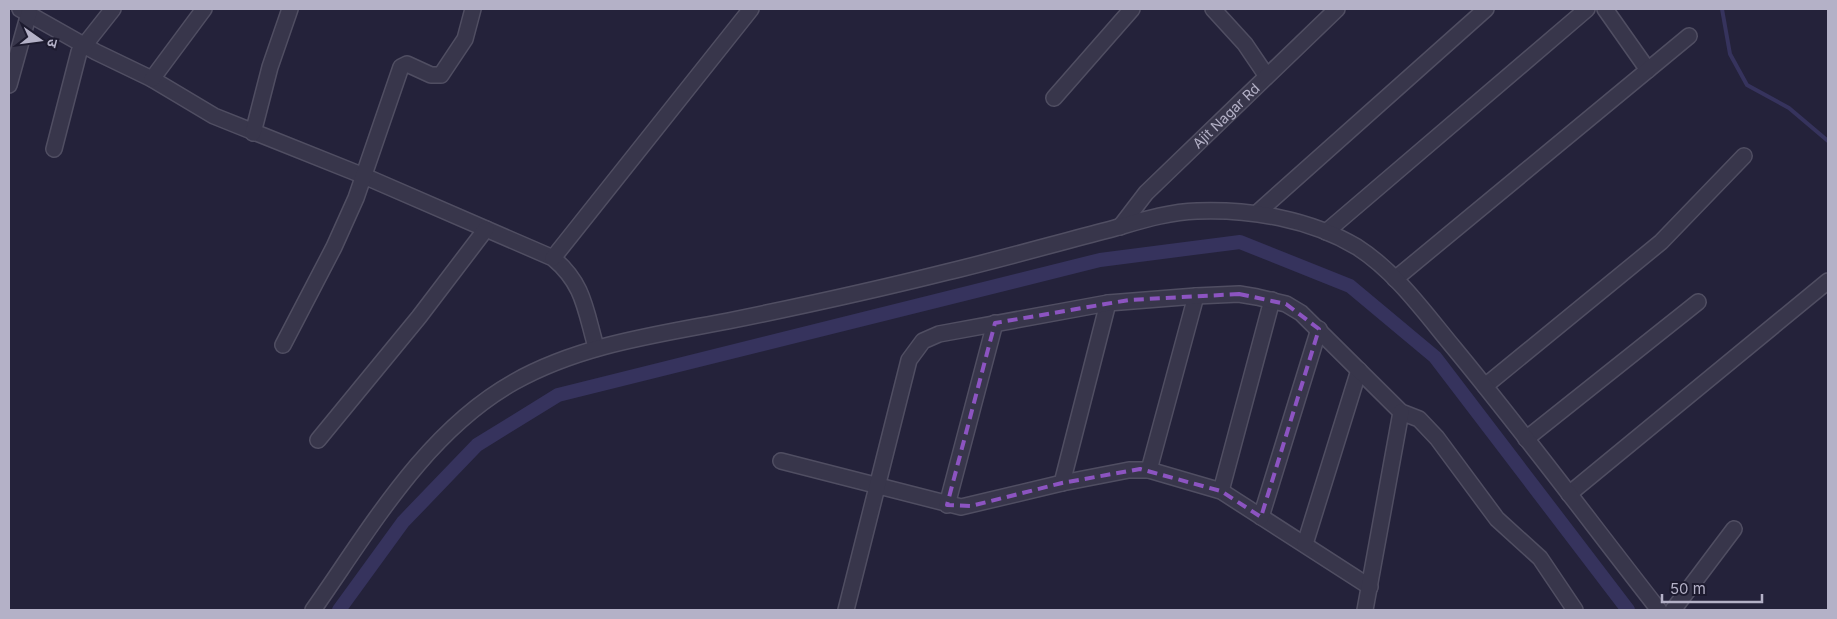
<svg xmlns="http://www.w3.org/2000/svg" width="1837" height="619" viewBox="0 0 1837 619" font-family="Inter,'Noto Sans Devanagari',sans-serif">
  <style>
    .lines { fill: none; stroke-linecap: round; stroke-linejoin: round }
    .stream { stroke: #36335d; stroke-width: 4 }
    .canal { stroke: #36335d; stroke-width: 14 }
    .minor-casing { stroke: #504e62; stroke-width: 18 }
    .minor { stroke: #38364b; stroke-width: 15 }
    .marked { fill: none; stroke: #8c54c1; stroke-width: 4; stroke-dasharray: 10 6; stroke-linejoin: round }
    .labels { text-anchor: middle; stroke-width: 4; stroke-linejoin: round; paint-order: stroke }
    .street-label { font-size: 14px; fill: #b4b1c7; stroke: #1d1b2f }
  </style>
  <rect width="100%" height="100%" fill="#24223a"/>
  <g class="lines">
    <path class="stream" d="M 1722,9 L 1730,54 L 1747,85 L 1789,108 L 1828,141"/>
    <path class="canal" d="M 339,610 L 403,522 L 477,445 L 558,395 L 1100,260 L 1240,242 L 1350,286 L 1435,357 L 1628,610"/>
    <g class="minor-casing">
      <g id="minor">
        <path d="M 20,9 L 96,52 L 152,79 L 214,116 L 364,176 L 553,258 C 584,284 585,309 596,347"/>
        <path d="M 1213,9 L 1245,44 L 1266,75"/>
        <path d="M 1605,9 L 1648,70"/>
        <path d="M 152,79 L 204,9"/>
        <path d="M 9,85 L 29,13"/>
        <path d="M 1054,98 L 1132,9"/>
        <path d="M 253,133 L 270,67 L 290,9"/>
        <path d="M 54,149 L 79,52 L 113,9"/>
        <path d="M 1257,213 L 1486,9"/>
        <path id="s1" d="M 1120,227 L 1146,193 L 1337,9"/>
        <path d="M 1326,232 L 1587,9"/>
        <path d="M 553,258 L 751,9"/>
        <path d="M 1395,279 L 1689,36"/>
        <path d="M 283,345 L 334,247 L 356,198 L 401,67 L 407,64 L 431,75 L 441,75 L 465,39 L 473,9"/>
        <path d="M 1485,386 L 1661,242 L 1744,156"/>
        <path d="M 1526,439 L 1698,302"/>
        <path d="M 318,440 L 419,317 L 486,229"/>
        <path d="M 781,461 L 961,507 L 1062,483 L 1129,470 L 1149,470 L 1221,491 L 1370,587"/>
        <path d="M 1149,470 L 1196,296"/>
        <path d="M 1062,483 L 1108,303"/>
        <path d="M 1221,491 L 1272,300"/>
        <path d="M 1569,494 L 1828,281"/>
        <path d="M 947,505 L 995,323"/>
        <path d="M 1261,517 L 1319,329"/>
        <path d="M 1305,544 L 1359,370"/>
        <path d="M 313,610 C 370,529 425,432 514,382 C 580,345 655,335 728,321 C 802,306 875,290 947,272 C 1001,259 1054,244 1108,230 C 1137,222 1166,212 1197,211 C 1251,209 1310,219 1357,247 C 1396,272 1425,313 1454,348 C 1525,434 1591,523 1659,610"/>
        <path d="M 846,610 L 909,360 L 923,341 L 939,334 L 1108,303 L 1196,296 L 1239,294 L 1257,297 L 1286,304 L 1301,313 L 1401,412 L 1419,419 L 1437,438 L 1497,519 L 1540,558 L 1575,610"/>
        <path d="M 1365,610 L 1401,412"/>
        <path d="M 1673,610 L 1734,529"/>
      </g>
    </g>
    <use href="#minor" class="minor"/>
  </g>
  <path class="marked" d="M 1239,294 L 1286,304 L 1319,329 L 1261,517 L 1221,491 L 1140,469 L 1062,483 L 971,506 L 947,505 L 995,323 L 1129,300 Z"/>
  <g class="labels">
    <g class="street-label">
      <text dy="5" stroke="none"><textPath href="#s1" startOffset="154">Ajit Nagar Rd</textPath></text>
    </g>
  </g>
  <rect width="1837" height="619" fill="none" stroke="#b4b1c7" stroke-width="20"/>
  <g transform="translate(40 40) rotate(104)" stroke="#1d1b2f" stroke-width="4" paint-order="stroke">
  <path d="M0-4L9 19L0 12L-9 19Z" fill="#b4b1c7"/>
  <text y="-8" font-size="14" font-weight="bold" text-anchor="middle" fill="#b4b1c7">उ</text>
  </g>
  <path d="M1662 594v8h100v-8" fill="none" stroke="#b4b1c7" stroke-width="2.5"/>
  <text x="1670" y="594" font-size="15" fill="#b4b1c7" stroke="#1d1b2f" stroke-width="4" paint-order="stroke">50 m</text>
</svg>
